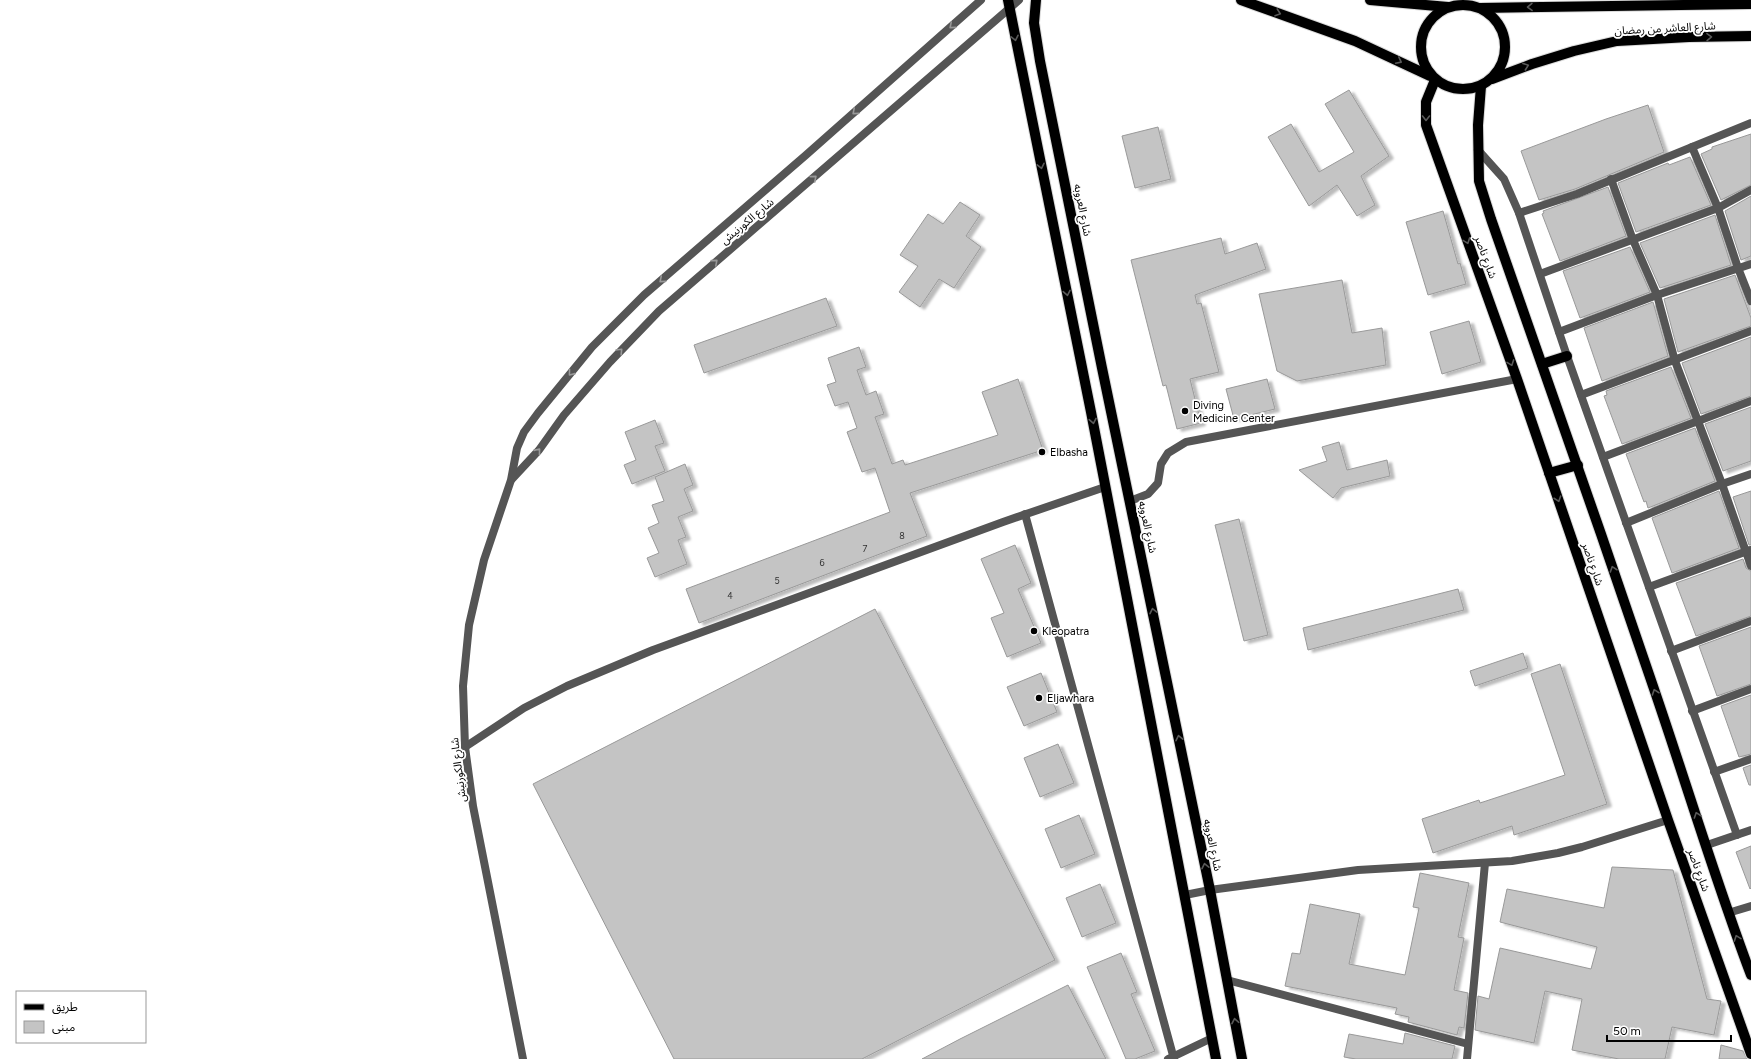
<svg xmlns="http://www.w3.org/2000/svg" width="1751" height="1059" viewBox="0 0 1751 1059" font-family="Figtree,'Noto Sans Arabic',sans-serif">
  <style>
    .building { fill: #c4c4c4; stroke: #999; filter: url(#shadow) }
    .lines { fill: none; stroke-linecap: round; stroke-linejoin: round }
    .primary-casing { stroke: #dbdbdb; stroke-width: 12 }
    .minor { stroke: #555; stroke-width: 8 }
    .primary { stroke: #000; stroke-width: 10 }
    .oneway { stroke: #595959 }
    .oneway2 { stroke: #999 }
    .poi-dot { fill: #000; stroke: #fff; stroke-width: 1.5 }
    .labels { text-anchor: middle; stroke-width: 3.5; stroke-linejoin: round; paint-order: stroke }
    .number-label { font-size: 9px; fill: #313131 }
    .street-label { font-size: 11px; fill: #000; stroke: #fff }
    .poi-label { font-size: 11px; fill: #000; stroke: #fff; text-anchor: start }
  </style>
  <defs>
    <filter id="shadow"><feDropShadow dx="4.5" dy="2.5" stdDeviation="1" flood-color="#0004"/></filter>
  </defs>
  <rect width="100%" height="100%" fill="#fff"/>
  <g class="building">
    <path d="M 1349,90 L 1389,156 L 1361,176 L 1375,205 L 1357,216 L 1337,185 L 1309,206 L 1268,137 L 1291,124 L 1319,172 L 1354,152 L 1325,104 Z"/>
    <path d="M 1648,105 L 1664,152 L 1575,189 L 1539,200 L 1521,151 L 1606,119 Z"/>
    <path d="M 1158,127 L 1171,179 L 1135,188 L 1122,136 Z"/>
    <path d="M 1751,134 L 1751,185 L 1721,200 L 1701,154 L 1712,149 L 1712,147 Z"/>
    <path d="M 1690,157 L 1711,205 L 1636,232 L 1618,183 L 1668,163 L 1669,165 Z"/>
    <path d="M 1608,187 L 1626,236 L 1560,261 L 1542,214 L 1544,213 L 1543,211 Z"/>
    <path d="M 1751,196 L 1751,256 L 1741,260 L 1725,211 Z"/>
    <path d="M 960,202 L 980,215 L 966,236 L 981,247 L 954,288 L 939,279 L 920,307 L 899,292 L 918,266 L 900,255 L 928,214 L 943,224 Z"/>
    <path d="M 1443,211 L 1458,264 L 1460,263 L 1466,284 L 1428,295 L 1406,222 Z"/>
    <path d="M 1715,215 L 1731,265 L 1660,288 L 1640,243 Z"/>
    <path d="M 1221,238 L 1225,254 L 1257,243 L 1266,269 L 1195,295 L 1197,304 L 1201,303 L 1219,372 L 1190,379 L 1201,423 L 1177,429 L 1166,385 L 1163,386 L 1131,260 Z"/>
    <path d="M 1630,247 L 1650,292 L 1580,318 L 1563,271 Z"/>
    <path d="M 1735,275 L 1751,318 L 1751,326 L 1678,352 L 1664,299 Z"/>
    <path d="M 1342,280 L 1352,333 L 1382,328 L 1386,365 L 1297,381 L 1277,371 L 1259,294 Z"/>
    <path d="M 826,298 L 837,326 L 704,373 L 694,345 Z"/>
    <path d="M 1653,302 L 1668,356 L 1602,381 L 1584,328 Z"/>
    <path d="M 1469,321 L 1481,362 L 1442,374 L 1430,332 Z"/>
    <path d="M 1751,337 L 1751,396 L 1701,414 L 1682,363 Z"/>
    <path d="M 859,347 L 866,367 L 857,370 L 866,395 L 876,391 L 884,414 L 875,417 L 892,464 L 903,460 L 905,465 L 998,435 L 982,392 L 1018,379 L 1043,450 L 910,493 L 927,536 L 699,623 L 686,589 L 890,512 L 875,468 L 862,472 L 847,432 L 857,428 L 848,402 L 835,406 L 827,385 L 836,382 L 828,358 Z"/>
    <path d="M 1671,367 L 1691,418 L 1622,444 L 1604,396 L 1607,395 L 1606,391 Z"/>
    <path d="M 1267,379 L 1275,409 L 1234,419 L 1226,389 Z"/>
    <path d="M 1751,407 L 1751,461 L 1723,471 L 1705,424 Z"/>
    <path d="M 655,420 L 664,443 L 655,446 L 665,471 L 632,484 L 624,465 L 636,460 L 625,432 Z"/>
    <path d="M 1695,428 L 1715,481 L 1648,508 L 1646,501 L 1644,502 L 1626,454 Z"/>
    <path d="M 1339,442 L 1347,470 L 1387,460 L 1390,476 L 1341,488 L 1333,498 L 1299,470 L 1327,461 L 1322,447 Z"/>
    <path d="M 685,464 L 693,485 L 684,489 L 693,511 L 678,517 L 686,537 L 678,540 L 687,564 L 655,577 L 647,558 L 659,553 L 648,528 L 659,523 L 652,505 L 664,501 L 655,477 Z"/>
    <path d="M 1719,491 L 1739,548 L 1672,573 L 1652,518 Z"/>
    <path d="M 1751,491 L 1751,545 L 1749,545 L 1733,497 Z"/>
    <path d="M 1239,519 L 1268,635 L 1244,641 L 1215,525 Z"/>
    <path d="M 1015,545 L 1031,583 L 1018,589 L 1041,643 L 1007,657 L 991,618 L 1004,613 L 981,559 Z"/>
    <path d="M 1743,559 L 1746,568 L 1751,571 L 1751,616 L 1696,636 L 1676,583 Z"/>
    <path d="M 1458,589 L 1464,610 L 1308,650 L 1303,628 Z"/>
    <path d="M 875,609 L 1055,960 L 862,1059 L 674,1059 L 533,784 Z"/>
    <path d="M 1751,627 L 1751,684 L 1717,696 L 1699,646 Z"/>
    <path d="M 1523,653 L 1528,668 L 1475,686 L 1470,671 Z"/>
    <path d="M 1560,664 L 1607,804 L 1514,835 L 1512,826 L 1433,853 L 1422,819 L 1479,800 L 1480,803 L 1565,775 L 1531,674 Z"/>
    <path d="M 1041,673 L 1057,712 L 1024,726 L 1007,687 Z"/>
    <path d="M 1751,695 L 1751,754 L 1739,757 L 1721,706 Z"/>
    <path d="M 1058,744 L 1074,783 L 1040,797 L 1024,758 Z"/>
    <path d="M 1751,765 L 1751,785 L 1749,785 L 1743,768 Z"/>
    <path d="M 1079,815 L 1095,854 L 1061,868 L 1045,829 Z"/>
    <path d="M 1751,846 L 1751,888 L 1750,889 L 1736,852 Z"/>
    <path d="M 1612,867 L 1673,870 L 1707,999 L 1721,1001 L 1714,1035 L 1672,1027 L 1665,1059 L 1619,1059 L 1572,1050 L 1582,999 L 1545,991 L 1534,1043 L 1475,1030 L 1478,996 L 1489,999 L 1500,948 L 1591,969 L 1597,947 L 1500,922 L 1507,889 L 1604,908 Z"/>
    <path d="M 1420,873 L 1469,883 L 1458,937 L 1464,938 L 1454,990 L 1468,993 L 1464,1028 L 1459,1027 L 1457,1035 L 1408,1022 L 1409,1017 L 1395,1014 L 1397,1008 L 1285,986 L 1292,953 L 1300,954 L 1310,904 L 1360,914 L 1349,964 L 1405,975 L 1419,908 L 1413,907 Z"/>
    <path d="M 1100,884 L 1116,923 L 1082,937 L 1066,898 Z"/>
    <path d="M 1121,953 L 1137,992 L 1131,994 L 1155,1051 L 1135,1059 L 1126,1059 L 1087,967 Z"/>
    <path d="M 1068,985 L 1106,1059 L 922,1059 L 960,1039 Z"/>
    <path d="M 1405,1033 L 1455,1046 L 1452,1059 L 1356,1059 L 1344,1057 L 1349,1034 L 1403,1044 Z"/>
    <path d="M 1721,1045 L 1743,1051 L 1747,1059 L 1719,1059 Z"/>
  </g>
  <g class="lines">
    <g class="primary-casing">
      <g id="primary">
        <path d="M 1008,0 L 1091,412 L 1216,1059"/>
        <path d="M 1036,0 L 1034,23 L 1040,61 L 1102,368 L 1210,890 L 1242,1059"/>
        <path d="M 1241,0 L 1355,41 L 1430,76"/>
        <path d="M 1370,0 L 1448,7"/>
        <circle cx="1463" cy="47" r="42"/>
        <path d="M 1480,8 L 1751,4"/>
        <path d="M 1492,79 L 1532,64 L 1574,51 L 1617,41 L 1689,37 L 1751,36"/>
        <path d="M 1435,80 L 1426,102 L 1426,125 L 1517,379 L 1668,820 L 1751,1054"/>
        <path d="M 1481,86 L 1478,125 L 1479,181 L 1491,219 C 1546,375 1600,530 1653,686 C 1686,782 1715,880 1751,975"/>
        <path d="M 1542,364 L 1567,356"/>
        <path d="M 1549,473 L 1578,465"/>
      </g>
    </g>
    <g class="minor">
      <path d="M 1692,147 L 1718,208 L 1738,268 L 1751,301"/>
      <path d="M 1478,150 L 1504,179 L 1519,213 L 1567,356 L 1737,835"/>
      <path d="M 1611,179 L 1633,240 L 1657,295 L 1675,361 L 1722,484 L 1751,566"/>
      <path d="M 1519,213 L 1577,194 L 1751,123"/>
      <path d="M 1540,274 L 1718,208 L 1751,190"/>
      <path d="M 1559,332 L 1657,295 L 1751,264"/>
      <path d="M 1581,395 L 1751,331"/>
      <path d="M 1603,457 L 1751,401"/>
      <path d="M 512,479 L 539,450 L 564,415 L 610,362 L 659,311 L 1019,0"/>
      <path d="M 1130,501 L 1148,494 L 1158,483 L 1161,464 L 1168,453 L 1186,442 L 1517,379"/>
      <path d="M 1025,514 L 1174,1059"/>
      <path d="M 1626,523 L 1722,484 L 1751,474"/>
      <path d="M 1649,587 L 1750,550"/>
      <path d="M 1671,651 L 1751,621"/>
      <path d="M 1692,711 L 1751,689"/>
      <path d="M 465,747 L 524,708 L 567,686 L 653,650 L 1003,522 L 1105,487"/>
      <path d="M 1714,772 L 1751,759"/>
      <path d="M 1707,845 L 1751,830"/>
      <path d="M 1185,895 L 1210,890 L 1358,870 L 1512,861 L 1558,853 L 1582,847 L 1668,820"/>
      <path d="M 1728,913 L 1751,906"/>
      <path d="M 1227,980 L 1468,1044"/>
      <path d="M 523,1059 L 473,806 L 465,747 L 463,686 L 469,625 L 484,560 L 511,480 L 517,448 L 524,432 L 538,413 L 592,347 L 644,295 L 806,155 L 981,0"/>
      <path d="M 1168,1059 L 1212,1038"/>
      <path d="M 1467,1059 L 1485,863"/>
    </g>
    <use href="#primary" class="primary"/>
  </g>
  <defs><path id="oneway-chevron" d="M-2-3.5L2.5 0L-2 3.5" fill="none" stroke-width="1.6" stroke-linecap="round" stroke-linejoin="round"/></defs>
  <g class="oneway">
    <use href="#oneway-chevron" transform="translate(1530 7) rotate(179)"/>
    <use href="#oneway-chevron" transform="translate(1278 13) rotate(19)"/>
    <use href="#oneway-chevron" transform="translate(1709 37) rotate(-1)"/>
    <use href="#oneway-chevron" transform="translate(1015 38) rotate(78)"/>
    <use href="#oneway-chevron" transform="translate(1399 61) rotate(27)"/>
    <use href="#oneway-chevron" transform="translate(1526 66) rotate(-20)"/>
    <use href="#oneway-chevron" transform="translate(1426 118) rotate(90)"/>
    <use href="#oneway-chevron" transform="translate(1041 166) rotate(78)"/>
    <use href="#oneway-chevron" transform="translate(1467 241) rotate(70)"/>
    <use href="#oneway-chevron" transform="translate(1067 293) rotate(79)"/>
    <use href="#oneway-chevron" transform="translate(1511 363) rotate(70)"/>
    <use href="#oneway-chevron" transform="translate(1093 421) rotate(79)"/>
    <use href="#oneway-chevron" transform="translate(1558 499) rotate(71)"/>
    <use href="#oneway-chevron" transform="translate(1613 569) rotate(-109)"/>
    <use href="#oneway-chevron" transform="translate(1153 611) rotate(-102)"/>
    <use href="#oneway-chevron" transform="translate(1655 692) rotate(-109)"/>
    <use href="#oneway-chevron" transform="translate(1179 738) rotate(-102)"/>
    <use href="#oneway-chevron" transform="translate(1697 815) rotate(-109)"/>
    <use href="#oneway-chevron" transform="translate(1205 866) rotate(-102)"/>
    <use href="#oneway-chevron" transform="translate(1737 938) rotate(-110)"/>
    <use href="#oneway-chevron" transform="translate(1235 1021) rotate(-101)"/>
  </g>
  <g class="oneway2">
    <use href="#oneway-chevron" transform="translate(952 26) rotate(139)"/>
    <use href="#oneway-chevron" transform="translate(855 112) rotate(139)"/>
    <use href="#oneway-chevron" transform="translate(814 178) rotate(-40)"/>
    <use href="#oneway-chevron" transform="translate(715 262) rotate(-41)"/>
    <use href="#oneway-chevron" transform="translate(662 280) rotate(140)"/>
    <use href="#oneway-chevron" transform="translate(620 351) rotate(-46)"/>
    <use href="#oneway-chevron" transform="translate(571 373) rotate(129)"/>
    <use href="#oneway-chevron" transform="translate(538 451) rotate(-51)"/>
  </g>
  <g class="poi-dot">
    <circle cx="1185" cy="411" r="4"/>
    <circle cx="1042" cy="452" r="4"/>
    <circle cx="1034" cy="631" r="4"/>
    <circle cx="1039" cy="698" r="4"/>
  </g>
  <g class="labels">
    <g class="number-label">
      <text x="902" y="539">8</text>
      <text x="865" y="552">7</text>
      <text x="822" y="566">6</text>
      <text x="777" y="584">5</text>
      <text x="730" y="599">4</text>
    </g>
    <g class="street-label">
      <text transform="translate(1665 28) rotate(-3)" y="4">شارع العاشر من رمضان</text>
      <text transform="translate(1083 210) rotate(79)" y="4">شارع العروبه</text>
      <text transform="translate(747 221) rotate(-40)" y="4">شارع الكورنيش</text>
      <text transform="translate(1486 257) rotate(70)" y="4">شارع ناصر</text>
      <text transform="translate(1148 527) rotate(78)" y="4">شارع العروبه</text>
      <text transform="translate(1593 564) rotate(71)" y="4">شارع ناصر</text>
      <text transform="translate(458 770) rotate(-97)" y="4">شارع الكورنيش</text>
      <text transform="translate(1213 845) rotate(78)" y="4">شارع العروبه</text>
      <text transform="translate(1699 870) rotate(70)" y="4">شارع ناصر</text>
    </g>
    <g class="poi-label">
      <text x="1193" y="409">Diving<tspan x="1193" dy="13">Medicine Center</tspan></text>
      <text x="1050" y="456">Elbasha</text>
      <text x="1042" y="635">Kleopatra</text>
      <text x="1047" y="702">Eljawhara</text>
    </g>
  </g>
  <rect x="16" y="991" width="130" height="52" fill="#ffffff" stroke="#999999"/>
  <rect x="24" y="1004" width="20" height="6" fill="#000000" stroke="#999999"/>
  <text x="52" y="1011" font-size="12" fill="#000000">طريق</text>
  <rect x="24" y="1021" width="20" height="12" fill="#c4c4c4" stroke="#999999"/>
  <text x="52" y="1031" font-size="12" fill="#000000">مبنى</text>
  <path d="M1607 1035v6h124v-6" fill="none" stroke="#000000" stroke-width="2"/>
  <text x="1613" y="1035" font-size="12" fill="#000000" stroke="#ffffff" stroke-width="3" paint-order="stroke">50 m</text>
</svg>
